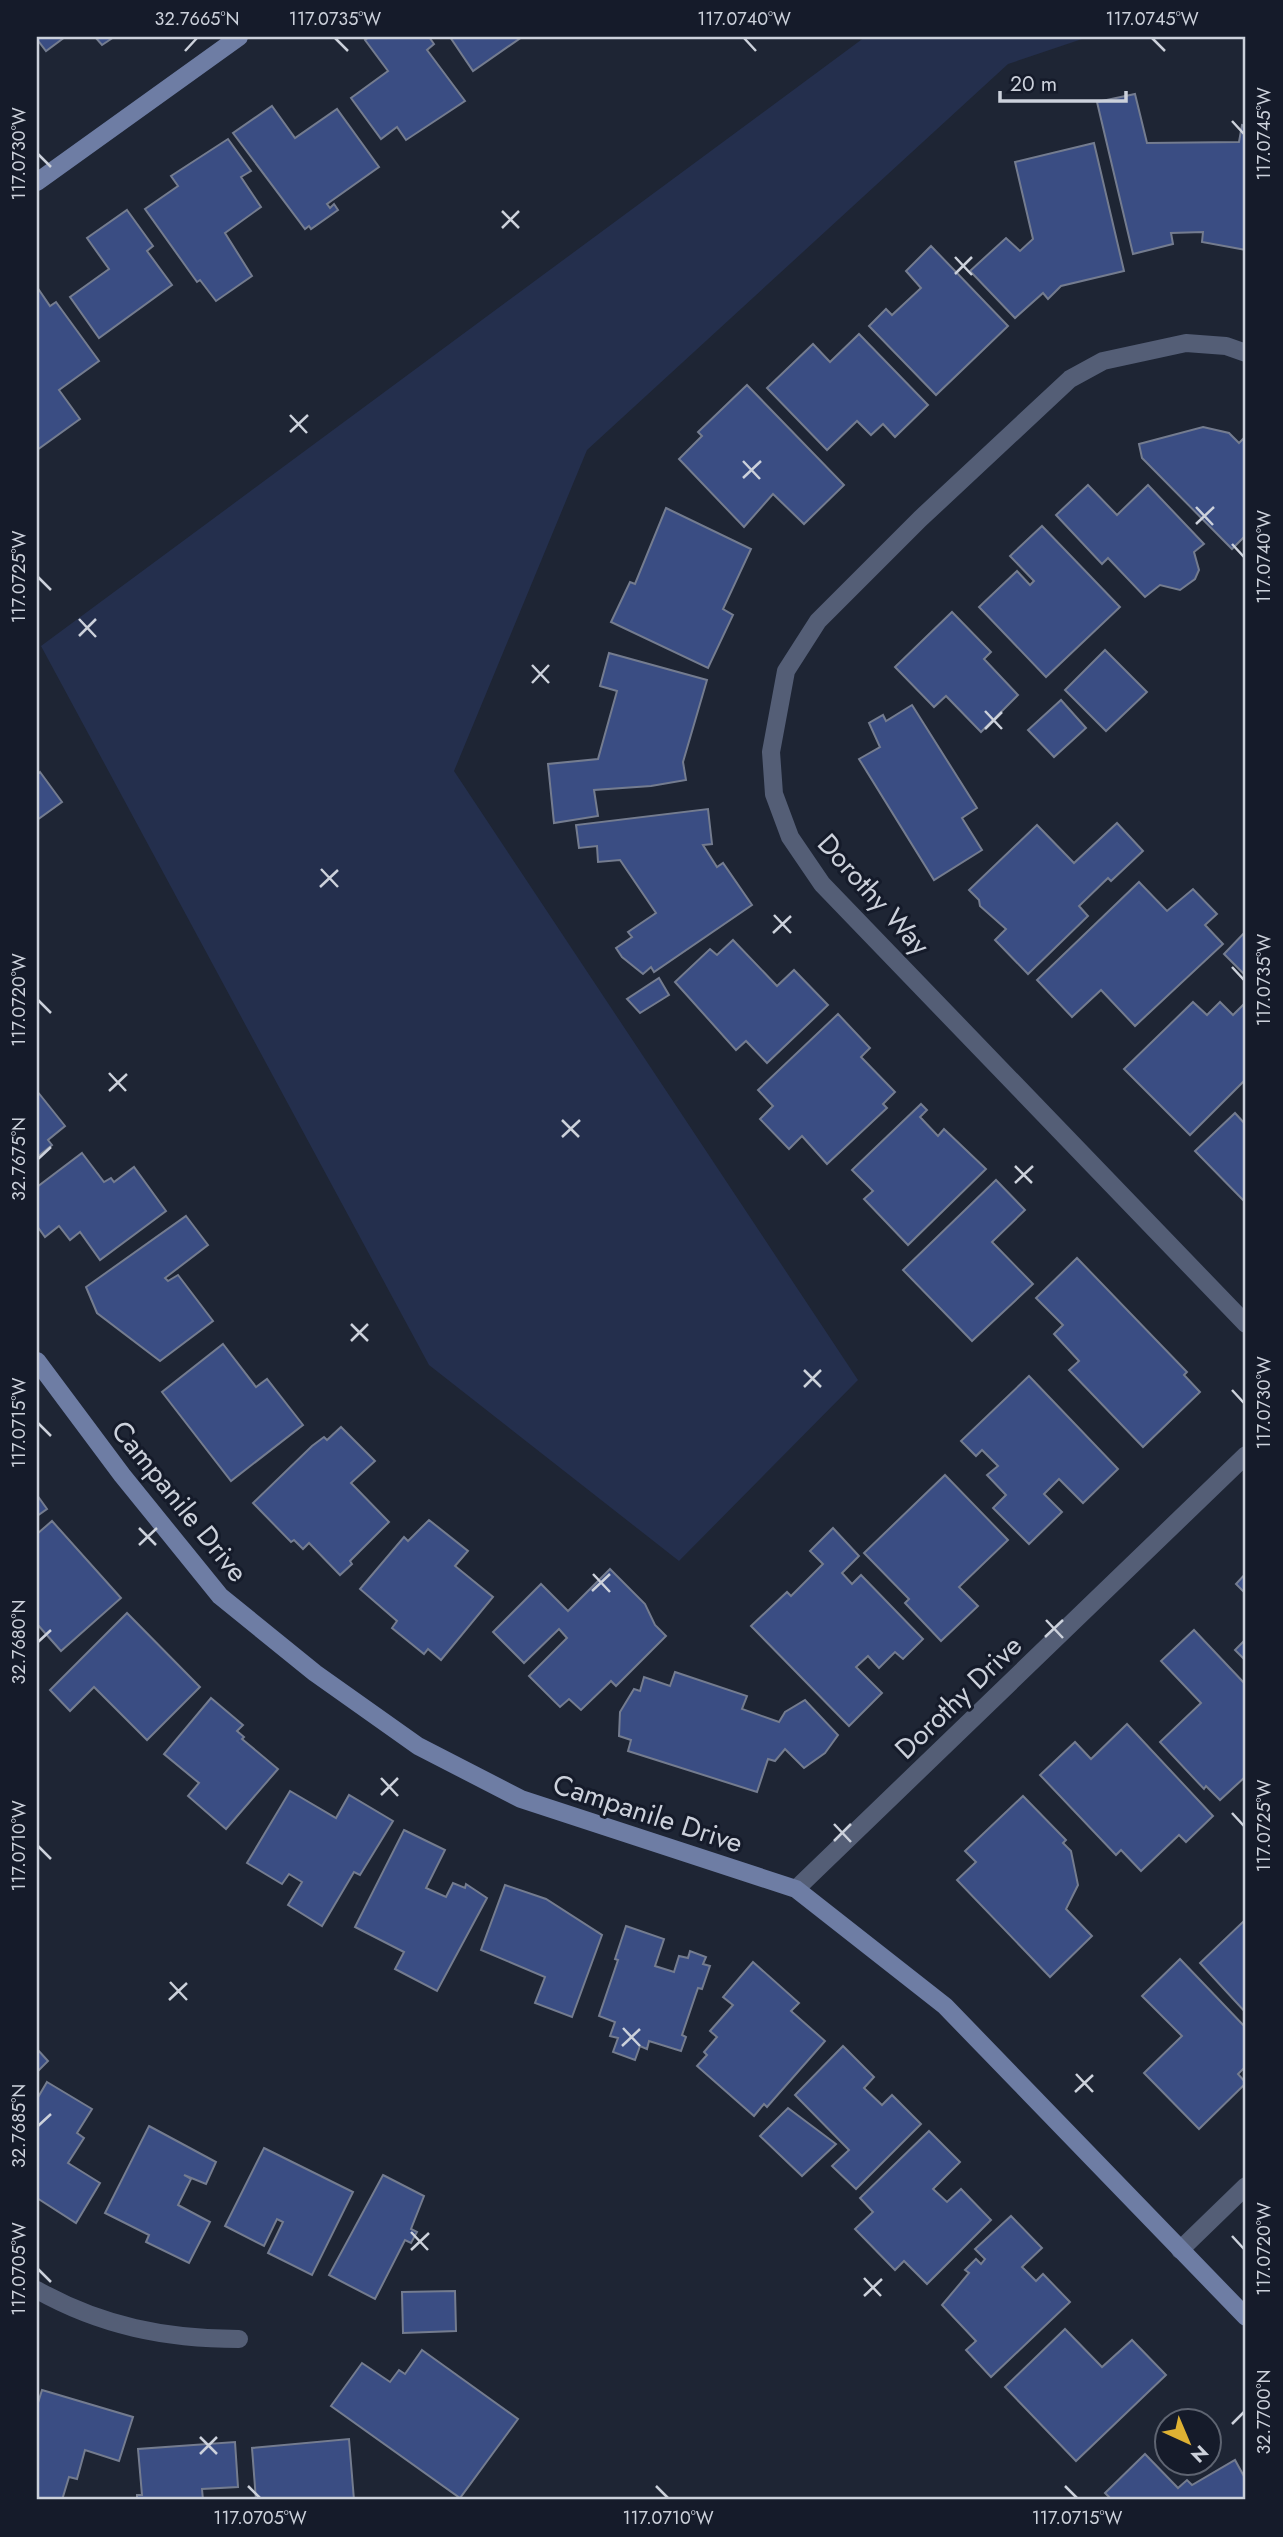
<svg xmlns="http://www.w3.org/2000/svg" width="1283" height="2537" viewBox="0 0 1283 2537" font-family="Jost,sans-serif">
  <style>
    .green { fill: #242f4d }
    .building { fill: #3a4d83; stroke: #747c8f; stroke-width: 2 }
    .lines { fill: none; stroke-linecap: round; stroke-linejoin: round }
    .street { stroke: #545e76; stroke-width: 18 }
    .secondary { stroke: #6e7da4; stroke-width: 18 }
    .ticks { fill: none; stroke: #ccd1db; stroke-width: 2.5 }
    .labels { text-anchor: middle; stroke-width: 6; stroke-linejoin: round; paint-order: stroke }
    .street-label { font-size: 28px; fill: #ccd1db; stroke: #151b2a }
    .neatline { fill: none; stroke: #ccd1db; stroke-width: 2.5 }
    .ticks-label { font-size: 18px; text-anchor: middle; fill: #ccd1db }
  </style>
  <rect width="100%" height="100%" fill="#1e2534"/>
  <path class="green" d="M 865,37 L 1088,37 L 1008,64 L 587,450 L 454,771 L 858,1380 L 679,1561 L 429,1365 L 41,646 Z"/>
  <g class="building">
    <path d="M 37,37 L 65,37 L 46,51 L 39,42 L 37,44 Z"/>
    <path d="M 95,37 L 114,37 L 102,45 Z"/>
    <path d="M 369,37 L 429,37 L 434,44 L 427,50 L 465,101 L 406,140 L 397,127 L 381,139 L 351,98 L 388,71 L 365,40 Z"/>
    <path d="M 450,37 L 522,37 L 473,71 Z"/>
    <path d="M 1135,94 L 1147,143 L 1239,142 L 1242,125 L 1246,126 L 1246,250 L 1202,242 L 1203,232 L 1171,233 L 1173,244 L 1133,254 L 1097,102 Z"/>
    <path d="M 272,106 L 295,138 L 337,109 L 379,167 L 327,204 L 330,208 L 334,204 L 338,210 L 311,229 L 309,226 L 305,229 L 233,133 Z"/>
    <path d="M 228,139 L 251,171 L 241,177 L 261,207 L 225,233 L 252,276 L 216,301 L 200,280 L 197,282 L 145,209 L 178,186 L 171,176 Z"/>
    <path d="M 1094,143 L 1124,271 L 1061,286 L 1048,299 L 1043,293 L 1015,318 L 970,271 L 1006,238 L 1020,251 L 1033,239 L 1015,162 Z"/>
    <path d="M 127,210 L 153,246 L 147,251 L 172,285 L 99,338 L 70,297 L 109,269 L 87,238 Z"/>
    <path d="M 931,246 L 1008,326 L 936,395 L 869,326 L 886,309 L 892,315 L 921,288 L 906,271 Z"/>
    <path d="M 37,287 L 50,306 L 56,302 L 99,361 L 59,390 L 80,419 L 37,450 Z"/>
    <path d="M 859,334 L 928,405 L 895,437 L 883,424 L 871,435 L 857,421 L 827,450 L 767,388 L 813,344 L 830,362 Z"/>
    <path d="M 747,385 L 844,485 L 804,524 L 773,494 L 744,527 L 679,459 L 702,436 L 698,432 Z"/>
    <path d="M 1203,427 L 1229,433 L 1239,443 L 1246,436 L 1246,535 L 1232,549 L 1142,458 L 1139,444 Z"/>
    <path d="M 1088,485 L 1117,515 L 1148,485 L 1204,544 L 1194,552 L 1199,570 L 1195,579 L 1180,590 L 1160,585 L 1145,597 L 1108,558 L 1102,564 L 1056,515 Z"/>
    <path d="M 666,508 L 751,549 L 723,609 L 733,615 L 708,668 L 611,622 L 630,582 L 635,584 Z"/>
    <path d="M 1042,526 L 1120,607 L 1046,677 L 979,607 L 1017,571 L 1030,585 L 1034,581 L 1010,556 Z"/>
    <path d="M 952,612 L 991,652 L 984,659 L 1018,695 L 981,732 L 946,696 L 934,707 L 895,667 Z"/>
    <path d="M 1105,650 L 1147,692 L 1106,731 L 1065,690 Z"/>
    <path d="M 609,653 L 707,680 L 683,762 L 686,780 L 651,786 L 594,790 L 598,816 L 554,823 L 548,764 L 598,759 L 617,691 L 600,686 Z"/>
    <path d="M 1061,700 L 1086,728 L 1054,757 L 1028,730 Z"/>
    <path d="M 912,705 L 977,808 L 962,818 L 982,850 L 934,880 L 859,759 L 880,747 L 869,723 L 883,715 L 886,721 Z"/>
    <path d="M 40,772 L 62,802 L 37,820 L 37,775 Z"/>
    <path d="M 708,809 L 712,844 L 703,845 L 717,867 L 723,863 L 752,905 L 654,972 L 651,967 L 643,974 L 622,957 L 616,948 L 632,937 L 628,932 L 656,913 L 620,860 L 598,862 L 597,846 L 579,848 L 576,825 Z"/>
    <path d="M 1117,823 L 1143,851 L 1111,881 L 1108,878 L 1079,906 L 1088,916 L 1028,974 L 995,940 L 1006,929 L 980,906 L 979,900 L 969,890 L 1037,825 L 1074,863 Z"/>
    <path d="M 1139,882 L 1167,911 L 1193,889 L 1217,914 L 1205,925 L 1223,944 L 1135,1026 L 1101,990 L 1072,1017 L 1037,980 Z"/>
    <path d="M 1246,931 L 1246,976 L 1224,954 Z"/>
    <path d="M 733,940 L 777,986 L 794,970 L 828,1005 L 767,1063 L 746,1041 L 736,1050 L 675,982 L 710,949 L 717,955 Z"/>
    <path d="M 659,978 L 669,995 L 640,1013 L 627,999 Z"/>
    <path d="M 1193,1002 L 1207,1015 L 1220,1002 L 1233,1015 L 1246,1002 L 1246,1079 L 1190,1135 L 1124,1069 Z"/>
    <path d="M 838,1014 L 870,1048 L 861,1057 L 895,1092 L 883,1104 L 887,1108 L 827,1164 L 802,1136 L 789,1149 L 760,1119 L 773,1106 L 758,1090 Z"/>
    <path d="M 37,1091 L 65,1126 L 48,1140 L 52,1145 L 37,1157 Z"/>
    <path d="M 921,1104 L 927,1110 L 920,1117 L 938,1136 L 944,1129 L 986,1169 L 908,1245 L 864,1199 L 873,1191 L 852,1170 Z"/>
    <path d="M 1235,1113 L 1246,1125 L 1246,1203 L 1195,1151 Z"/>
    <path d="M 82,1153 L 104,1182 L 111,1178 L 114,1182 L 134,1167 L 166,1211 L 100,1260 L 80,1232 L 70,1240 L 59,1226 L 45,1237 L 37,1226 L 37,1187 Z"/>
    <path d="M 996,1180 L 1025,1210 L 992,1242 L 1033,1284 L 972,1341 L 903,1270 Z"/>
    <path d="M 186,1216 L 208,1245 L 165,1278 L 168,1281 L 178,1275 L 213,1321 L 160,1361 L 97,1313 L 86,1287 Z"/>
    <path d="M 1077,1258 L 1187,1372 L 1184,1375 L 1200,1392 L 1143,1447 L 1069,1370 L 1079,1361 L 1054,1334 L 1063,1325 L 1036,1298 Z"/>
    <path d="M 223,1344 L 256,1387 L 267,1379 L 303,1425 L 231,1481 L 162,1392 Z"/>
    <path d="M 1029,1376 L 1118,1469 L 1083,1503 L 1059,1479 L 1044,1494 L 1062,1512 L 1029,1544 L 993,1508 L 1006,1495 L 987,1475 L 998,1466 L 982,1450 L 976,1456 L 961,1441 Z"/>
    <path d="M 341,1427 L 375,1461 L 351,1483 L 389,1522 L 350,1561 L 352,1564 L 340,1575 L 309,1543 L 303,1549 L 294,1540 L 291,1542 L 253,1503 L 312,1446 L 324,1437 L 327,1440 Z"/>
    <path d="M 945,1475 L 1008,1540 L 959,1587 L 978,1606 L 941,1641 L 905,1603 L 909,1599 L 864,1553 Z"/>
    <path d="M 37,1495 L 47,1509 L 37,1516 Z"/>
    <path d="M 429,1520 L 468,1551 L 455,1566 L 493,1597 L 441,1660 L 428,1649 L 424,1654 L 392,1628 L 397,1621 L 360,1589 L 404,1537 L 408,1541 Z"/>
    <path d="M 52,1521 L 121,1598 L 61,1651 L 37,1624 L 37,1534 Z"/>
    <path d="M 833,1528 L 859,1556 L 842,1573 L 852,1584 L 861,1575 L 923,1639 L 903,1659 L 895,1652 L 879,1668 L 868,1656 L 856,1667 L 882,1693 L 849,1726 L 751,1626 L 787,1592 L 791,1596 L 823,1564 L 810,1551 Z"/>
    <path d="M 610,1569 L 645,1604 L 655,1625 L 666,1636 L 616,1686 L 611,1681 L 581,1710 L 569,1699 L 560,1707 L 529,1676 L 567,1638 L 559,1629 L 524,1663 L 493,1632 L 541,1584 L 568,1611 Z"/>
    <path d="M 1246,1573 L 1246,1594 L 1236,1584 Z"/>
    <path d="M 127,1613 L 200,1687 L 147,1740 L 94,1687 L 70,1711 L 50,1690 Z"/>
    <path d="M 1194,1630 L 1246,1685 L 1246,1776 L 1220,1800 L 1206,1786 L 1204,1789 L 1160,1742 L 1201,1703 L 1161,1661 Z"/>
    <path d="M 1246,1639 L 1246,1661 L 1235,1650 Z"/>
    <path d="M 675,1672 L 747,1696 L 742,1709 L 779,1722 L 785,1712 L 805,1700 L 838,1735 L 825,1753 L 804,1768 L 785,1749 L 775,1761 L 768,1759 L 757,1792 L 628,1751 L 631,1740 L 619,1736 L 620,1712 L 634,1689 L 640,1691 L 644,1677 L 670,1686 Z"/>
    <path d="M 211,1698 L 243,1725 L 237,1731 L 244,1737 L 242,1739 L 278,1769 L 226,1829 L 188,1796 L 199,1783 L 164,1754 Z"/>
    <path d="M 1127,1724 L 1213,1816 L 1186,1842 L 1179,1835 L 1141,1871 L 1121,1850 L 1116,1855 L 1040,1775 L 1075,1742 L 1091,1759 Z"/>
    <path d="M 290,1791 L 336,1818 L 349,1795 L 393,1821 L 360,1875 L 354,1872 L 322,1926 L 288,1905 L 302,1882 L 289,1874 L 282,1884 L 247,1863 Z"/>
    <path d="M 1023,1796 L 1066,1840 L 1063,1843 L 1071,1851 L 1078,1885 L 1066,1909 L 1092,1936 L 1050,1977 L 957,1880 L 976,1862 L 965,1851 Z"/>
    <path d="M 404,1830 L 445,1850 L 426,1888 L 446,1897 L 453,1883 L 465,1888 L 466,1884 L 487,1898 L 437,1991 L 395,1969 L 404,1952 L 355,1927 Z"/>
    <path d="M 505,1885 L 546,1899 L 602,1935 L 572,2017 L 535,2003 L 545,1977 L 481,1950 Z"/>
    <path d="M 1246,1919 L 1246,2013 L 1200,1963 Z"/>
    <path d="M 626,1926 L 664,1939 L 655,1966 L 674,1972 L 679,1956 L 688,1958 L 690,1951 L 706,1957 L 703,1964 L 710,1966 L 702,1989 L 698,1988 L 682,2035 L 686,2037 L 681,2051 L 649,2041 L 647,2049 L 640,2046 L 635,2060 L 613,2052 L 618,2038 L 610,2036 L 615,2022 L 599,2016 L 618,1960 L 615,1959 Z"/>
    <path d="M 1180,1959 L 1246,2028 L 1246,2066 L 1238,2074 L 1246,2083 L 1199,2129 L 1144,2073 L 1182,2036 L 1142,1996 Z"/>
    <path d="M 753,1962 L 799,2003 L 791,2011 L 825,2041 L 767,2107 L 764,2104 L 754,2116 L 697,2066 L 707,2055 L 704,2052 L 717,2037 L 710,2031 L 733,2005 L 723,1997 Z"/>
    <path d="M 843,2046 L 874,2077 L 864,2088 L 882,2105 L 892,2095 L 921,2124 L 856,2189 L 832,2166 L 849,2150 L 795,2095 Z"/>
    <path d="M 37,2049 L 48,2061 L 37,2072 Z"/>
    <path d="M 47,2082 L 92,2109 L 77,2133 L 84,2138 L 68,2163 L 100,2183 L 76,2223 L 37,2198 L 37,2099 Z"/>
    <path d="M 788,2108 L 836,2144 L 802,2176 L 760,2136 Z"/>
    <path d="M 149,2126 L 216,2162 L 206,2184 L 184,2175 L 191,2179 L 178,2205 L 210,2222 L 189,2263 L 146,2242 L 149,2235 L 105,2213 Z"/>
    <path d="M 929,2131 L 960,2162 L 933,2189 L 947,2202 L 961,2189 L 991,2220 L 927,2284 L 904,2261 L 895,2270 L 855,2229 L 873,2212 L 860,2198 Z"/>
    <path d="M 264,2148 L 353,2192 L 312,2275 L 268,2253 L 283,2222 L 277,2219 L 264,2246 L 225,2226 Z"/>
    <path d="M 383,2175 L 424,2196 L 411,2229 L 417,2232 L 411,2243 L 405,2240 L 375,2299 L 329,2275 Z"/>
    <path d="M 1011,2216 L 1042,2248 L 1022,2267 L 1036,2281 L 1043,2274 L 1070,2302 L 991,2377 L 966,2350 L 976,2341 L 942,2305 L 969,2273 L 965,2270 L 976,2259 L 981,2264 L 985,2259 L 975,2249 Z"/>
    <path d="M 455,2291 L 456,2331 L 403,2333 L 402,2292 Z"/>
    <path d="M 1065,2329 L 1102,2367 L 1132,2340 L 1166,2375 L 1076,2461 L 1005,2387 Z"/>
    <path d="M 422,2350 L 518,2419 L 460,2498 L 331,2406 L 362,2363 L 390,2382 L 399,2370 L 405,2374 Z"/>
    <path d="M 42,2390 L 133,2417 L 119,2461 L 85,2450 L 77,2479 L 69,2477 L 62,2500 L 37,2500 L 37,2406 Z"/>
    <path d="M 349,2439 L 354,2500 L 256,2500 L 252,2448 Z"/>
    <path d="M 235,2442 L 238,2487 L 202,2489 L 203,2500 L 137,2500 L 137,2495 L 142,2495 L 138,2449 Z"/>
    <path d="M 1145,2454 L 1178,2488 L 1187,2480 L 1192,2485 L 1235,2460 L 1246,2480 L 1246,2500 L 1112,2500 L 1105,2493 Z"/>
  </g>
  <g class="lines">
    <g class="street">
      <path d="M 1246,353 L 1226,346 L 1186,343 L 1103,361 L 1070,379 L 920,519 L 818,621 L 786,671 L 771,752 L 774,794 L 790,837 L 822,884 L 1246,1324"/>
      <path d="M 796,1889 L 1246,1455"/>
      <path d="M 1180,2250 L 1246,2186"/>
      <path d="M 37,2290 C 101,2326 166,2339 239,2339"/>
    </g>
    <g class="secondary">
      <path d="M 37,182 L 239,37"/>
      <path d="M 37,1361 L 122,1475 L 220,1596 L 315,1673 L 418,1746 L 521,1799 L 796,1889 L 945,2006 L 1246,2317"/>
    </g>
  </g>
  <path class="ticks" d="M 335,38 L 348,51M 744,38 L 756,51M 1152,38 L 1165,51M 185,51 L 197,38M 1232,121 L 1244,134M 38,154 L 51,167M 502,211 L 519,228M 502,228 L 519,211M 955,257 L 972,275M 955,274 L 972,257M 290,415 L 307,433M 290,432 L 308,415M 743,461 L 760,479M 743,478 L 761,461M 1196,507 L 1213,525M 1196,524 L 1214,507M 1232,544 L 1244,557M 38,577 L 51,590M 79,619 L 96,637M 79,636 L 96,619M 532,665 L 549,683M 532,683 L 549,665M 985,711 L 1002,729M 985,729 L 1002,712M 321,869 L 338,887M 320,887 L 338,870M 774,915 L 791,933M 773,933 L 791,916M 1232,967 L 1244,980M 38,1000 L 51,1013M 109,1073 L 126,1091M 109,1091 L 127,1074M 562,1120 L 579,1137M 562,1137 L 580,1120M 38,1159 L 51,1147M 1015,1166 L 1032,1183M 1015,1183 L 1033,1166M 351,1324 L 368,1341M 351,1341 L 368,1324M 804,1370 L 821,1387M 804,1387 L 821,1370M 1232,1390 L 1244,1403M 38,1423 L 51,1436M 139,1528 L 156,1545M 139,1545 L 157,1528M 593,1574 L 610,1592M 592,1591 L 610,1574M 1046,1620 L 1063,1638M 1045,1637 L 1063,1620M 38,1642 L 51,1630M 381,1778 L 398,1796M 381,1795 L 398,1778M 1232,1813 L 1244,1826M 834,1824 L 851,1842M 834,1841 L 851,1824M 38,1846 L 51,1859M 170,1982 L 187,2000M 169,2000 L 187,1983M 623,2028 L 640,2046M 622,2046 L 640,2029M 1076,2074 L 1093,2092M 1075,2092 L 1093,2075M 38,2126 L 51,2114M 411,2232 L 428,2250M 1232,2236 L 1244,2249M 411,2250 L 429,2233M 38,2269 L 51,2282M 864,2278 L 881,2296M 864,2296 L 882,2279M 1232,2424 L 1244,2412M 200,2437 L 217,2454M 200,2454 L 217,2437M 248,2486 L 260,2498M 656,2486 L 668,2498M 1065,2486 L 1077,2498"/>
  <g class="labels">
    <g class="street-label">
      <text transform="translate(874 894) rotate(48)" y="10">Dorothy Way</text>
      <text transform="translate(180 1501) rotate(51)" y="10">Campanile Drive</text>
      <text transform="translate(958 1697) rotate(-44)" y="10">Dorothy Drive</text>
      <text transform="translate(648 1813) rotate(18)" y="10">Campanile Drive</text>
    </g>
  </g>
  <rect width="1283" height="2537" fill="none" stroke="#151b2a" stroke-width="77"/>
  <g transform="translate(1188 2442) rotate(136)"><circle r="33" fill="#151b2a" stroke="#5e6471" stroke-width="2"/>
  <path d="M0-5L12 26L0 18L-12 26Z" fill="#deb133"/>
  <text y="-10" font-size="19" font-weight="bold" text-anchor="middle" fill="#ccd1db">N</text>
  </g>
  <path d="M1000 91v10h126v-10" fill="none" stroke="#ccd1db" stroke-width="3.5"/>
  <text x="1010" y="91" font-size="21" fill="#ccd1db" stroke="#151b2a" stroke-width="5" paint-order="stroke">20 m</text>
  <rect x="38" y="38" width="1206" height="2460" class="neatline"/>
  <g class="ticks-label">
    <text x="197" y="25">32.7665°N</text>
    <text x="335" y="25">117.0735°W</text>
    <text x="744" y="25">117.0740°W</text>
    <text x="1152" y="25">117.0745°W</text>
    <text transform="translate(1264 134) rotate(-90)" y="6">117.0745°W</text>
    <text transform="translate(19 154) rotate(-90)" y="6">117.0730°W</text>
    <text transform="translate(1264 557) rotate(-90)" y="6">117.0740°W</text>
    <text transform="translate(19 577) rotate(-90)" y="6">117.0725°W</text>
    <text transform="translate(1264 980) rotate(-90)" y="6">117.0735°W</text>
    <text transform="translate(19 1000) rotate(-90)" y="6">117.0720°W</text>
    <text transform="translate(19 1159) rotate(-90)" y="6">32.7675°N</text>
    <text transform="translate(1264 1403) rotate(-90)" y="6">117.0730°W</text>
    <text transform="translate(19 1423) rotate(-90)" y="6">117.0715°W</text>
    <text transform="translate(19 1642) rotate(-90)" y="6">32.7680°N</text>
    <text transform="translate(1264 1826) rotate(-90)" y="6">117.0725°W</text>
    <text transform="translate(19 1846) rotate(-90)" y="6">117.0710°W</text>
    <text transform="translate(19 2126) rotate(-90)" y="6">32.7685°N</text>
    <text transform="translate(1264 2249) rotate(-90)" y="6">117.0720°W</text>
    <text transform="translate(19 2269) rotate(-90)" y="6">117.0705°W</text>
    <text transform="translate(1264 2412) rotate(-90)" y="6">32.7700°N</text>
    <text x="260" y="2524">117.0705°W</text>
    <text x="668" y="2524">117.0710°W</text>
    <text x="1077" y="2524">117.0715°W</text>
  </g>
</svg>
